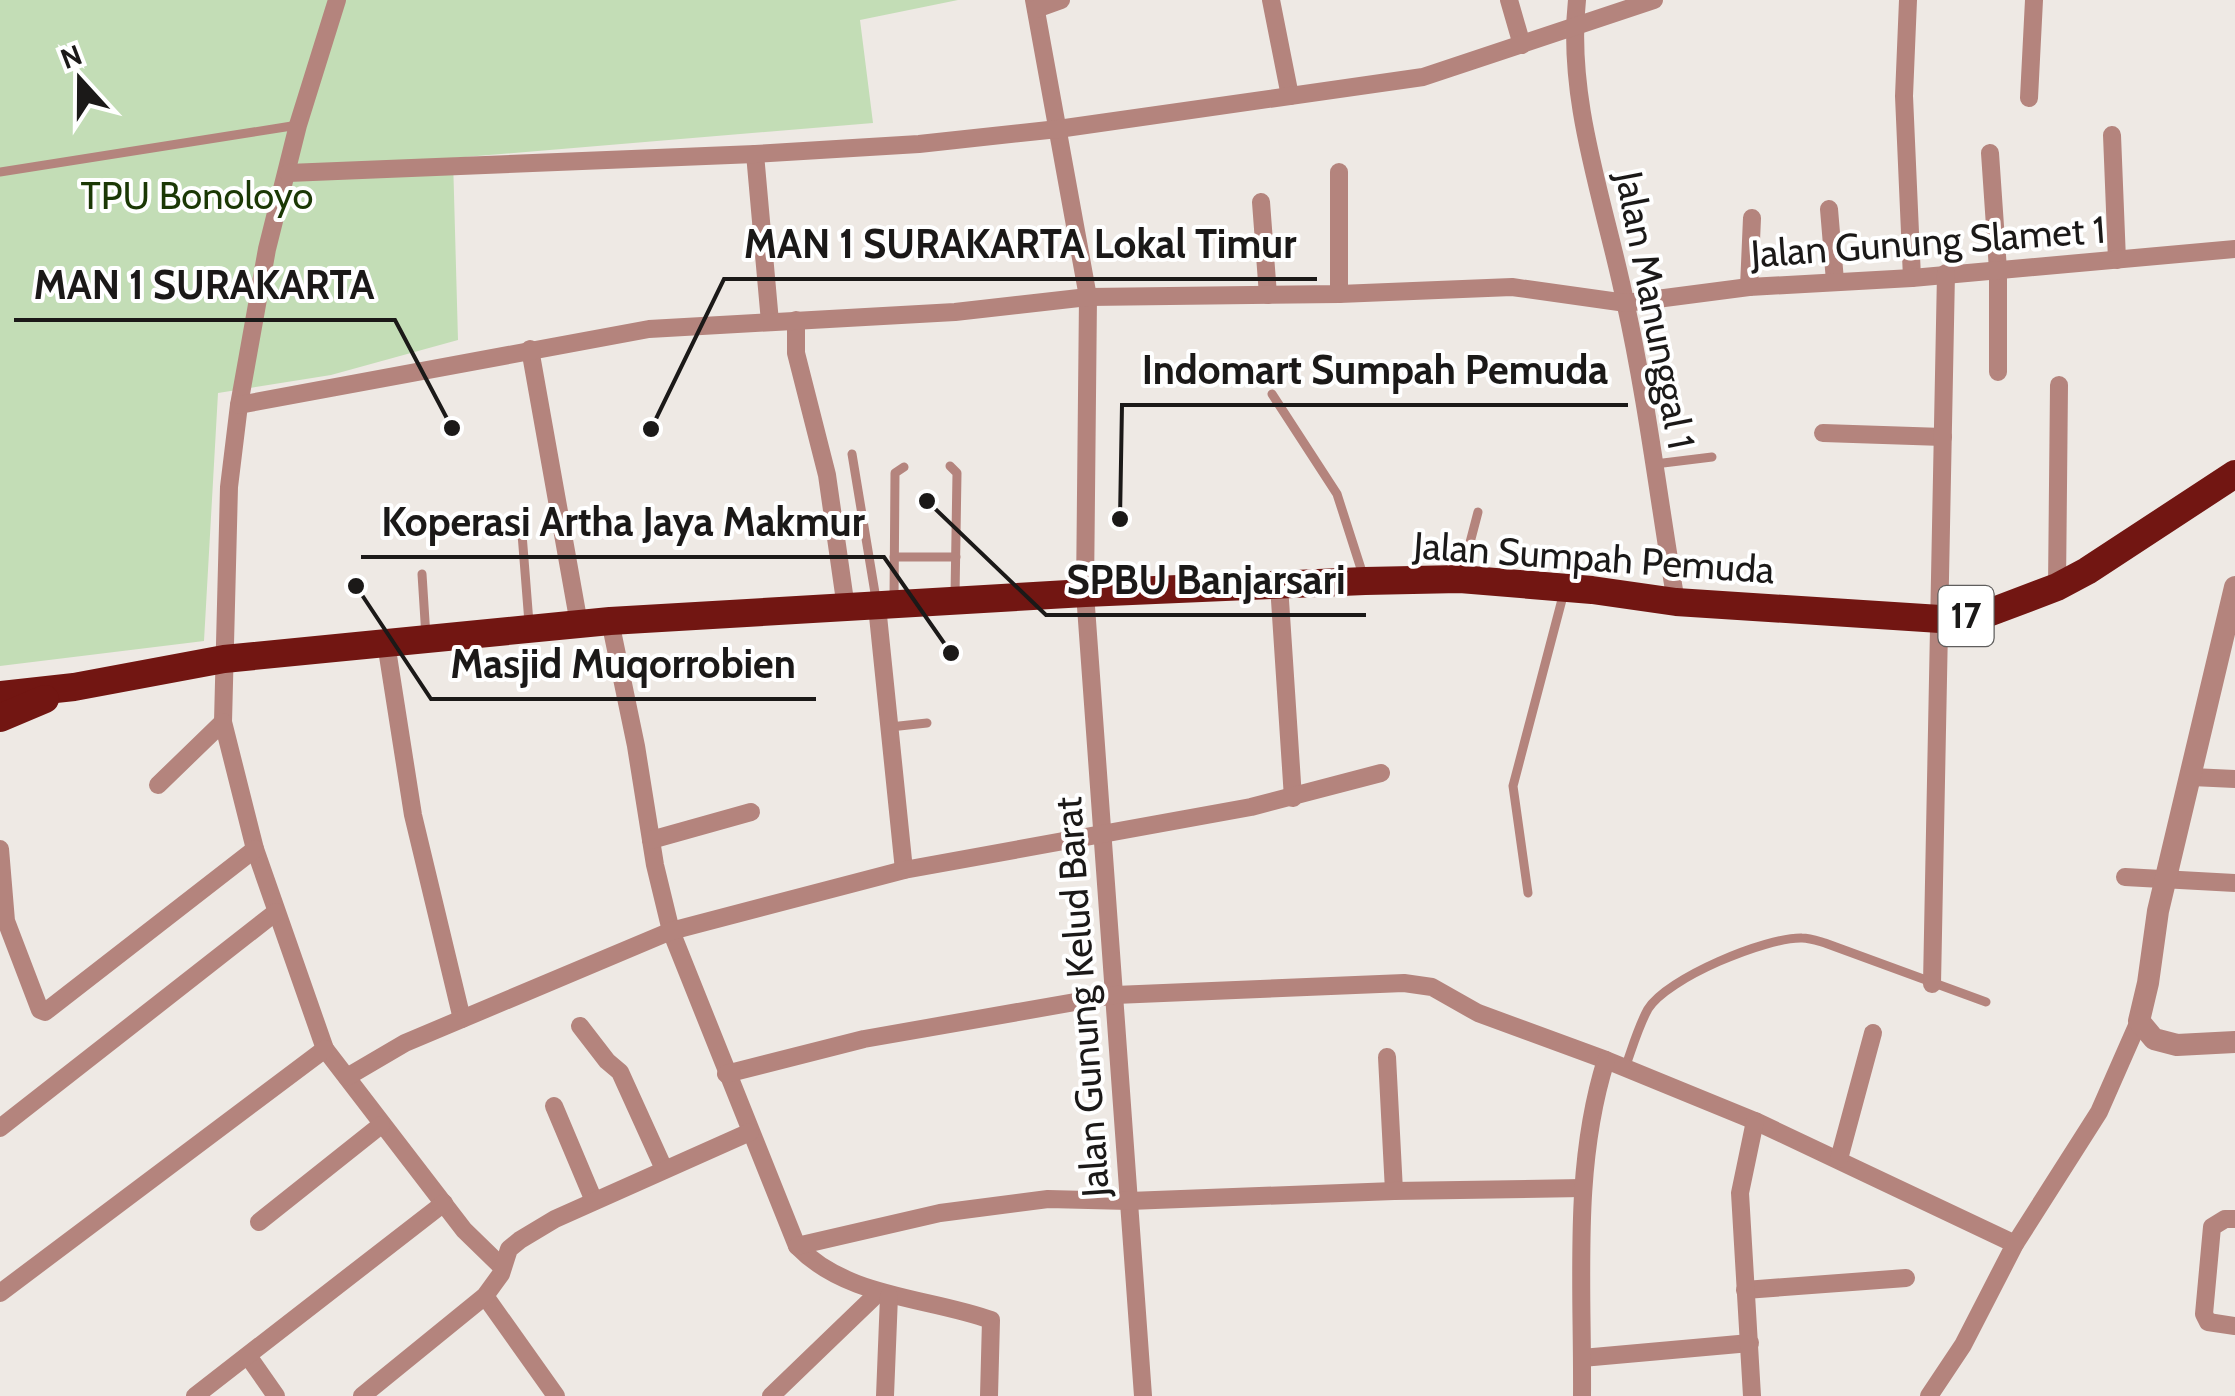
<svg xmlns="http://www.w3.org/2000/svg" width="2235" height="1396" viewBox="0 0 2235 1396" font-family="Cabin,sans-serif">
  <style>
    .green { fill: #c3ddb6 }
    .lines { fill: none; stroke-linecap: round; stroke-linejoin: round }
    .service { stroke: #b4847d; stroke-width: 9 }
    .minor { stroke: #b4847d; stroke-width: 18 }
    .tertiary { stroke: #b4847d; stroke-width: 22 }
    .trunk { stroke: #721612; stroke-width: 28 }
    .labels { text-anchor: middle; stroke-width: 8; stroke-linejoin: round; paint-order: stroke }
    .shield { fill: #fff; stroke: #5f5e5d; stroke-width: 2.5 }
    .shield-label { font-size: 35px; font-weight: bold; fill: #1b1918 }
    .park-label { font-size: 38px; fill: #1b3805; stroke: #fff }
    .street-label { font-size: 38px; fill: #1b1918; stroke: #fff }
    .leader { fill: none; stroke: #1b1918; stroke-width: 4 }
    .callout-dot { fill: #1b1918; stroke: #fff; stroke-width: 4 }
    .callout-label { font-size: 40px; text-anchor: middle; font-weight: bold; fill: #1b1918; stroke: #fff; stroke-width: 8; stroke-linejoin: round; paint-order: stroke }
  </style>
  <rect width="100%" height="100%" fill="#eee9e4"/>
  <path class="green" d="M 0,0 L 958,0 L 860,20 L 873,123 L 453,158 L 458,340 L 331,375 L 218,393 L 204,641 L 0,666 Z"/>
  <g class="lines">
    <g class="service">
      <path d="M 0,172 L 298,125"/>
      <path d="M 1272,394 L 1337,494 L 1364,578"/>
      <path d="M 852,454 L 876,599"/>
      <path d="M 1655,464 L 1712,457"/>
      <path d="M 950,466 L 957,473 L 955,596"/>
      <path d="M 521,521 L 529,623"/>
      <path d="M 894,557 L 956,557"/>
      <path d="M 422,574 L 426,637"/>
      <path d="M 1461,577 L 1478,512"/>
      <path d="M 894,602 L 895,473 L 904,467"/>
      <path d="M 890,727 L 927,723"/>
      <path d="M 1528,893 L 1513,786 L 1564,592"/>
      <path d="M 1625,1068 C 1632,1049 1638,1027 1648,1009 C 1667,978 1766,937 1802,938 C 1810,938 1818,941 1825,943 L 1986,1002"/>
    </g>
    <g class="minor">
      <path d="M 337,0 L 298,125 L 267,249 L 239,405 L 229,487 L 223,722 L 255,849 L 325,1049 L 464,1230 L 502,1267"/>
      <path d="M 1034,0 L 1088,297 L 1085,593 L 1143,1396"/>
      <path d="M 1271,0 L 1290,96"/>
      <path d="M 1509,0 L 1522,45"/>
      <path d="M 1577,0 C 1566,101 1605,203 1625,301 C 1647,400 1659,502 1676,602"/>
      <path d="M 1908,0 L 1904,96 L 1912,278"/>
      <path d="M 1036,9 L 1061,0"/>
      <path d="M 2029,98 L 2034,0"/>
      <path d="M 2112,135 L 2117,260"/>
      <path d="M 1990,153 L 1998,270 L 1998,372"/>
      <path d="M 755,154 L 770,322"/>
      <path d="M 1339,172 L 1339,294"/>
      <path d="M 288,173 L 755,154 L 919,144 L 1058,129 L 1423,77 L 1654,0"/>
      <path d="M 1261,202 L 1268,295"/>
      <path d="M 1829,209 L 1835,281"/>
      <path d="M 1749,287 L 1752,218"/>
      <path d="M 796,320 L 796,353 L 827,475 L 846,608"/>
      <path d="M 530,349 L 579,624"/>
      <path d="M 239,405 L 649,329 L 955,312 L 1088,297 L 1339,294 L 1512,287 L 1626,303 L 1749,287 L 1912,278 L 2235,249"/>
      <path d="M 1823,433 L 1943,437"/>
      <path d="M 1279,585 L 1293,798"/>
      <path d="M 2057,587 L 2059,385"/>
      <path d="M 877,606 L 904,870"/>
      <path d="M 610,621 L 636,746 L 655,865 L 671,931 L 797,1246 C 847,1298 927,1297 991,1320 L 989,1396"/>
      <path d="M 386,643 L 413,815 L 462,1019"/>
      <path d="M 2192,777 L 2235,779"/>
      <path d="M 158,785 L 223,722"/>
      <path d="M 651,840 L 751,812"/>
      <path d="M 0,849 L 6,921 L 40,1010 L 45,1012 L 255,849"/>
      <path d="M 2125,877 L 2235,883"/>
      <path d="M 1932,984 L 1946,273"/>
      <path d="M 580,1026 L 607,1061 L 620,1072 L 664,1169"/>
      <path d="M 1387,1057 L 1394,1191"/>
      <path d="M 726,1074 L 864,1039 L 1115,995 L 1404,983 L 1432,987 L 1478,1013 L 1606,1060 L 1755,1121 L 2015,1244"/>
      <path d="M 347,1077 L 405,1043 L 671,931 L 904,870 L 1251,807 L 1381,773"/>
      <path d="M 554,1106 L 594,1201"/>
      <path d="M 0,1128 L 276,912"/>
      <path d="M 1839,1159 L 1873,1033"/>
      <path d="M 2235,1219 L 2225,1219 L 2212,1227 L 2204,1314 L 2208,1322 L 2235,1326"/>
      <path d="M 259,1222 L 381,1125"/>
      <path d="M 797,1246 L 940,1213 L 1048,1199 L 1129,1201 L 1394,1191 L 1583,1188"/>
      <path d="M 1745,1290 L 1906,1278"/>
      <path d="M 0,1293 L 325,1049"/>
      <path d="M 485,1296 L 556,1396"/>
      <path d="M 248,1356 L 276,1396"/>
      <path d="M 1582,1358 L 1750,1343"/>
      <path d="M 195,1396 L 444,1203"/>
      <path d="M 362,1396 L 485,1296 L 501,1274 L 509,1249 L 520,1240 L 555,1219 L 750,1132"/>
      <path d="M 771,1396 L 879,1292"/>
      <path d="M 885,1396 L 889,1296"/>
      <path d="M 1582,1396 C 1583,1285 1572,1167 1606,1060"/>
      <path d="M 1752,1396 L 1740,1193 L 1755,1121"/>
      <path d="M 1929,1396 L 1963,1345 L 2015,1244 L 2099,1112 L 2139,1021"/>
    </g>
    <path class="tertiary" d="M 2235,587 L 2158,911 L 2148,983 L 2139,1021 L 2154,1039 L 2177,1045 L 2235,1042"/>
    <g class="trunk">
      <path d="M 0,695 L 74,687 L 224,659 L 610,621 L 1085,593 L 1365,581 L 1460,579 L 1592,590 L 1676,602 L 1940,619 L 1991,612 L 2057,587 L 2087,571 L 2235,474"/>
      <path d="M 0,718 L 45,699"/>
    </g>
  </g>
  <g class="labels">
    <rect class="shield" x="1938.5" y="586" width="55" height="60" rx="8"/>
    <g class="shield-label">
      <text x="1966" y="628">17</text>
    </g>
    <g class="park-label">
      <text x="197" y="209">TPU Bonoloyo</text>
    </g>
    <g class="street-label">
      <text transform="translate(1928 242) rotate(-4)" y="13">Jalan Gunung Slamet 1</text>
      <text transform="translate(1655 310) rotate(79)" y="13">Jalan Manunggal 1</text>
      <text transform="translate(1594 558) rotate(4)" y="13">Jalan Sumpah Pemuda</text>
      <text transform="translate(1082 997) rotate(-94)" y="13">Jalan Gunung Kelud Barat</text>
    </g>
  </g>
  <path class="leader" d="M651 429L724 279H1317M452 428L395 320H14M1120 519L1122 405H1628M951 653L884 557H361M927 501L1046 615H1366M356 586L431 699H816"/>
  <g class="callout-dot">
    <circle cx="651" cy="429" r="10"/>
    <circle cx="452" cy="428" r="10"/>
    <circle cx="1120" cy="519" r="10"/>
    <circle cx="951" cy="653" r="10"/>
    <circle cx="927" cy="501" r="10"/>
    <circle cx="356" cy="586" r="10"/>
  </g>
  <g class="callout-label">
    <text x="1020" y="258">MAN 1 SURAKARTA Lokal Timur</text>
    <text x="204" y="299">MAN 1 SURAKARTA</text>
    <text x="1375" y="384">Indomart Sumpah Pemuda</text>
    <text x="623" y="536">Koperasi Artha Jaya Makmur</text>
    <text x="1206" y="594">SPBU Banjarsari</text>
    <text x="623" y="678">Masjid Muqorrobien</text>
  </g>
  <g transform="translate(80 80) rotate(339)" stroke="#ffffff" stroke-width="8" paint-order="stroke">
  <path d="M0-8L18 38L0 25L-18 38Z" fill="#1b1918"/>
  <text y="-15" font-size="28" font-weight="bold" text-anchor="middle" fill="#1b1918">N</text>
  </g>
</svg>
